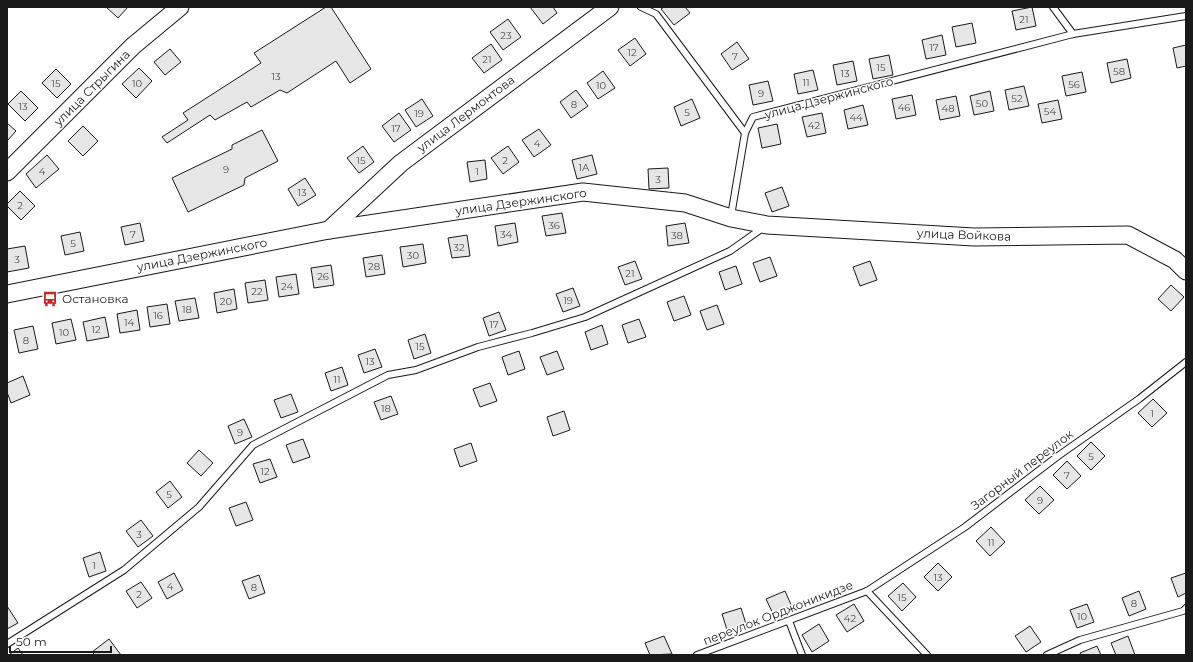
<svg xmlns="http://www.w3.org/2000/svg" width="1193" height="662" viewBox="0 0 1193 662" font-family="Montserrat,sans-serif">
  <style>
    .building { fill: #e6e6e6; stroke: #1a1a1a }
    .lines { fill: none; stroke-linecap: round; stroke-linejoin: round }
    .lane-casing { stroke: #1a1a1a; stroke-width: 8 }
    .secondary-casing { stroke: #1a1a1a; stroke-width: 19 }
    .lane { stroke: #fff; stroke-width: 6 }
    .secondary { stroke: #fff; stroke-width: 17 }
    .labels { text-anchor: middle; stroke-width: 3; stroke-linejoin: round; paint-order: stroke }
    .number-label { font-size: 10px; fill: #4d4d4d }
    .street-label { font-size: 12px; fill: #1a1a1a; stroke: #fff }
    .poi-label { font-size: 12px; fill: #1a1a1a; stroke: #fff; text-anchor: start }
  </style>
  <rect width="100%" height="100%" fill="#fff"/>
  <g class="building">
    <path d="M 106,7 L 128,7 L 118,18 Z"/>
    <path d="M 326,7 L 331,7 L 371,69 L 350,83 L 336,61 L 287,93 L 280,90 L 251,107 L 247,102 L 215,120 L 210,115 L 167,143 L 162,137 L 188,120 L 183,113 L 261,63 L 254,53 Z"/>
    <path d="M 530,7 L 553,7 L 557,13 L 543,24 Z"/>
    <path d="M 664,7 L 685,7 L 690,13 L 674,25 L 661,9 Z"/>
    <path d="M 1032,7 L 1036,26 L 1016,30 L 1012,11 Z"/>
    <path d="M 508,19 L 521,37 L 503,50 L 490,32 Z"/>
    <path d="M 972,23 L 976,43 L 956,47 L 952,27 Z"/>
    <path d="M 942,35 L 946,55 L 926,59 L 922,40 Z"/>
    <path d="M 635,38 L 646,54 L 630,66 L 618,50 Z"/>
    <path d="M 737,42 L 749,59 L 732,70 L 721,54 Z"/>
    <path d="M 491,44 L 502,60 L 484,73 L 472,58 Z"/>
    <path d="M 1186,45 L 1186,66 L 1177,68 L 1173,48 Z"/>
    <path d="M 170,49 L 181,62 L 165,75 L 154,62 Z"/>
    <path d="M 889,55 L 893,75 L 873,79 L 869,59 Z"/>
    <path d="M 1127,59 L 1131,78 L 1111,83 L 1107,63 Z"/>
    <path d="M 853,61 L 857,81 L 837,85 L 833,65 Z"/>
    <path d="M 139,68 L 152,81 L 136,98 L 122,84 Z"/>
    <path d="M 56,69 L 71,84 L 57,98 L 42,83 Z"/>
    <path d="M 813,70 L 818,90 L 798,94 L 794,74 Z"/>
    <path d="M 603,71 L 615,88 L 598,99 L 587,83 Z"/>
    <path d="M 1082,72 L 1086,92 L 1066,96 L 1062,76 Z"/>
    <path d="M 768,81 L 773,101 L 753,105 L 749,85 Z"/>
    <path d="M 1024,86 L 1029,106 L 1009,110 L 1005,90 Z"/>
    <path d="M 576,90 L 588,106 L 571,118 L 560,102 Z"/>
    <path d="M 21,91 L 38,108 L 25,121 L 8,104 Z"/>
    <path d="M 990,91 L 994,111 L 974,115 L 970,96 Z"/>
    <path d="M 912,95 L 916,115 L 896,119 L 892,99 Z"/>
    <path d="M 956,96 L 960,116 L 940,120 L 936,100 Z"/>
    <path d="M 422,99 L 433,116 L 416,127 L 405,110 Z"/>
    <path d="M 692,99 L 700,118 L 681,126 L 674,107 Z"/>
    <path d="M 1058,100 L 1062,119 L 1042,123 L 1038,104 Z"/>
    <path d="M 863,105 L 868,125 L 848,129 L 844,110 Z"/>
    <path d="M 399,113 L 411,130 L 394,142 L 382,126 Z"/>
    <path d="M 822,113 L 826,133 L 807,137 L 802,117 Z"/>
    <path d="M 7,123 L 16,131 L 7,141 Z"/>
    <path d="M 777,124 L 781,144 L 762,148 L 758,128 Z"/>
    <path d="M 83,126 L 98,141 L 83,156 L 68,141 Z"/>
    <path d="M 539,129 L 551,145 L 534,157 L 522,140 Z"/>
    <path d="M 262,130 L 278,161 L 245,178 L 244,185 L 188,212 L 172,178 L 232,149 L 232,145 Z"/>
    <path d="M 363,146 L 374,162 L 359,173 L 347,158 Z"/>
    <path d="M 508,146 L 519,162 L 503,174 L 491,158 Z"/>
    <path d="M 47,155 L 59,169 L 36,188 L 26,174 Z"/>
    <path d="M 592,155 L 597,174 L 577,179 L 572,160 Z"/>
    <path d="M 485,160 L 487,179 L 470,182 L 467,162 Z"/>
    <path d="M 668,168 L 669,188 L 649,189 L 648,169 Z"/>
    <path d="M 305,178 L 316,195 L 298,206 L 288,189 Z"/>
    <path d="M 782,187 L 789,206 L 772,212 L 765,193 Z"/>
    <path d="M 20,191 L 35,206 L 21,220 L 7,206 L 7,204 Z"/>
    <path d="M 562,213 L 566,233 L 546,236 L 542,216 Z"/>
    <path d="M 140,223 L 144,241 L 125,245 L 121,227 Z"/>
    <path d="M 515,223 L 518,242 L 498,246 L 495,226 Z"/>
    <path d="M 685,223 L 689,243 L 668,246 L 666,226 Z"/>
    <path d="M 80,232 L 84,251 L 65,255 L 61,236 Z"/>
    <path d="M 467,235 L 470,256 L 452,258 L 448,238 Z"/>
    <path d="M 423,244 L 426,263 L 403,267 L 400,247 Z"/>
    <path d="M 25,246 L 29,268 L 7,272 L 7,249 Z"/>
    <path d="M 382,255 L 385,274 L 366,277 L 363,258 Z"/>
    <path d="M 770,257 L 777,276 L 760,282 L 753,263 Z"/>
    <path d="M 635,261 L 642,279 L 625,285 L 618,267 Z"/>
    <path d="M 870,261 L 877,280 L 860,286 L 853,267 Z"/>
    <path d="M 331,265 L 334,285 L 314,288 L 311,268 Z"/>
    <path d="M 736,266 L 742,284 L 725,290 L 719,272 Z"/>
    <path d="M 296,274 L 299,294 L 279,297 L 276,277 Z"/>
    <path d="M 265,280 L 268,300 L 248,303 L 245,283 Z"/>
    <path d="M 1171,285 L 1184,297 L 1171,311 L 1158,299 Z"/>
    <path d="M 573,288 L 580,306 L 563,312 L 556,294 Z"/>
    <path d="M 234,289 L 237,309 L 217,313 L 214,293 Z"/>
    <path d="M 684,296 L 691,315 L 674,321 L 667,302 Z"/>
    <path d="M 195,298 L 199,318 L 179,321 L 175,301 Z"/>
    <path d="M 167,304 L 170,324 L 150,327 L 147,307 Z"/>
    <path d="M 717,305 L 724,324 L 707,330 L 700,311 Z"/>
    <path d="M 137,310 L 140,330 L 120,333 L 117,314 Z"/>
    <path d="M 499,312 L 506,330 L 489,336 L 483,318 Z"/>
    <path d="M 105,317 L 109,337 L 87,341 L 83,322 Z"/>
    <path d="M 71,319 L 76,340 L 56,344 L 52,323 Z"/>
    <path d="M 639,319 L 646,337 L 628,343 L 622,325 Z"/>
    <path d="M 602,325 L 608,344 L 591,350 L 585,332 Z"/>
    <path d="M 33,326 L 38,349 L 19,353 L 14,330 Z"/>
    <path d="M 425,334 L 431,353 L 414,359 L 408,340 Z"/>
    <path d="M 375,349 L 382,367 L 364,373 L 358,355 Z"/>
    <path d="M 519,351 L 525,369 L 508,375 L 502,357 Z"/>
    <path d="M 557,351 L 564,369 L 547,375 L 540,357 Z"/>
    <path d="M 342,367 L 348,385 L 331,391 L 325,373 Z"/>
    <path d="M 23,376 L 30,395 L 11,403 L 7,392 L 7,383 Z"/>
    <path d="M 490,383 L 497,401 L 480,407 L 473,389 Z"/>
    <path d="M 291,394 L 298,412 L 281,418 L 274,400 Z"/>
    <path d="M 391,396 L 398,414 L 381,420 L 374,402 Z"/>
    <path d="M 1153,399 L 1167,413 L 1152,427 L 1138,413 Z"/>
    <path d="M 564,411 L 570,430 L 553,436 L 547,417 Z"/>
    <path d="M 244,419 L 252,437 L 235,444 L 228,426 Z"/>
    <path d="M 303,439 L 310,457 L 293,463 L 286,445 Z"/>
    <path d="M 1091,442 L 1105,456 L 1091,470 L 1077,456 Z"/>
    <path d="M 471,443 L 477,461 L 460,467 L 454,449 Z"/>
    <path d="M 199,450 L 213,463 L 201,476 L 187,463 Z"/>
    <path d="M 270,459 L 277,477 L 260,483 L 253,464 Z"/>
    <path d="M 1067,461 L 1081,476 L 1067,489 L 1053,475 Z"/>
    <path d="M 170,481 L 182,497 L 168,508 L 156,492 Z"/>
    <path d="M 1040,486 L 1054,500 L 1039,514 L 1025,500 Z"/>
    <path d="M 246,502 L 253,520 L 236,526 L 229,508 Z"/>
    <path d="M 141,520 L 153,536 L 138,547 L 126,531 Z"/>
    <path d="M 991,527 L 1005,542 L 990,556 L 976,541 Z"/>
    <path d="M 100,552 L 106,571 L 89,577 L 83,558 Z"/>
    <path d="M 938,563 L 952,577 L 938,591 L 924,577 Z"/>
    <path d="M 174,573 L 183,590 L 167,599 L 158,582 Z"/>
    <path d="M 1186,573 L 1186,593 L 1178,597 L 1171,578 Z"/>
    <path d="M 259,575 L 265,593 L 249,599 L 242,581 Z"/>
    <path d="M 141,582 L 152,598 L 137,608 L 126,591 Z"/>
    <path d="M 903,583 L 916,597 L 902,611 L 888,596 Z"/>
    <path d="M 785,591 L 793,609 L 775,618 L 766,599 Z"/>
    <path d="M 1139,591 L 1146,609 L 1129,616 L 1122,598 Z"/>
    <path d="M 854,604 L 864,621 L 847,632 L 836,615 Z"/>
    <path d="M 1087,604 L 1094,622 L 1077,628 L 1070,610 Z"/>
    <path d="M 7,606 L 18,623 L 7,629 Z"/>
    <path d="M 741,608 L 747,627 L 728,633 L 722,614 Z"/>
    <path d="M 819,624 L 829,641 L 812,652 L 802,635 Z"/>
    <path d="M 1030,626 L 1041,642 L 1026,652 L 1015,636 Z"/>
    <path d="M 664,636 L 672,654 L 650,655 L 645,643 Z"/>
    <path d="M 1128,636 L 1135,655 L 1116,655 L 1111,643 Z"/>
    <path d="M 109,639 L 121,655 L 95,655 L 92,652 Z"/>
    <path d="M 1097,646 L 1101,655 L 1081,655 L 1080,653 Z"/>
    <path d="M 18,648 L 23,655 L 9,655 Z"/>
  </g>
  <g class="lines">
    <g class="lane-casing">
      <g id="lane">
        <path d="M 641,7 L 656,14 L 745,133"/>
        <path d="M 1053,7 L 1073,34"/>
        <path d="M 731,216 L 745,133 L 753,117 L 1073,34 L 1186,16"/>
        <path d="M 867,591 L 927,655"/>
        <path d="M 789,621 L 802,655"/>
        <path d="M 7,644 L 124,570 L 199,507 L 253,445 L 388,375 L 416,370 L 478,347 L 532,333 L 585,317 L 730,251 L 764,227"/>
        <path d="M 697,655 L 867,591 L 965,527 L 1058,456 L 1139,399 L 1186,362"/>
        <path d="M 1047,655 L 1080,640 L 1183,611 L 1186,608"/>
      </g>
    </g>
    <g class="secondary-casing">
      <g id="secondary">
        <path d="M 7,172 L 133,46 L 180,7"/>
        <path d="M 329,230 L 401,163 L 610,7"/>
        <path d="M 7,294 L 329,230 L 583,192 L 685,203 L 731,218 L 767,225 L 974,237 L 1128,235 L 1175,260 L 1186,271"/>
      </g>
    </g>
    <use href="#lane" class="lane"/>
    <use href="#secondary" class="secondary"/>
  </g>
  <defs>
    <g id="bus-bare" transform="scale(1.2)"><path d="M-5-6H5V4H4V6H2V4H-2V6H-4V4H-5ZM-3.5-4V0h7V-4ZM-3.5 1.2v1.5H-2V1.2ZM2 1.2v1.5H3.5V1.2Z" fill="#c62828" stroke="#fff" stroke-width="2.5" paint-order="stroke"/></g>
  </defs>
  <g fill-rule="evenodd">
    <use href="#bus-bare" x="50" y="299"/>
  </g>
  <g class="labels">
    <g class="number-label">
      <text x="1024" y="23">21</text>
      <text x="506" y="39">23</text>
      <text x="934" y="51">17</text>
      <text x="632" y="56">12</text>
      <text x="735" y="60">7</text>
      <text x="487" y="63">21</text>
      <text x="881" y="71">15</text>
      <text x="1119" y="75">58</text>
      <text x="845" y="77">13</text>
      <text x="276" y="80">13</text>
      <text x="806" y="86">11</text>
      <text x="56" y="87">15</text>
      <text x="137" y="87">10</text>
      <text x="1074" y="88">56</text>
      <text x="601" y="89">10</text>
      <text x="761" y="97">9</text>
      <text x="1017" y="102">52</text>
      <text x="982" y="107">50</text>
      <text x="574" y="108">8</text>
      <text x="23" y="110">13</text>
      <text x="904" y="111">46</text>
      <text x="948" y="112">48</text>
      <text x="1050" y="115">54</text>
      <text x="687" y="116">5</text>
      <text x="419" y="117">19</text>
      <text x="856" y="121">44</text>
      <text x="814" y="129">42</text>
      <text x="396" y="132">17</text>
      <text x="537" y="147">4</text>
      <text x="361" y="164">15</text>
      <text x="505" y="164">2</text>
      <text x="584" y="171">1А</text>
      <text x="226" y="173">9</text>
      <text x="42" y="175">4</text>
      <text x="477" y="175">1</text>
      <text x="658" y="183">3</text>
      <text x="302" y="196">13</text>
      <text x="20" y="209">2</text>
      <text x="554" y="229">36</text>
      <text x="133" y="238">7</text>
      <text x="506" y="238">34</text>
      <text x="677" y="239">38</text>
      <text x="73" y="247">5</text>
      <text x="459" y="251">32</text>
      <text x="413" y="259">30</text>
      <text x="17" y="263">3</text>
      <text x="374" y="270">28</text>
      <text x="630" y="277">21</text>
      <text x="323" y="280">26</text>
      <text x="287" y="290">24</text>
      <text x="257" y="295">22</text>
      <text x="568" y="304">19</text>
      <text x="226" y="305">20</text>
      <text x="187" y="313">18</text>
      <text x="158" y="319">16</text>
      <text x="129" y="326">14</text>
      <text x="494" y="328">17</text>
      <text x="96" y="333">12</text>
      <text x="64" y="336">10</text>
      <text x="26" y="344">8</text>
      <text x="420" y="350">15</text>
      <text x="370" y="365">13</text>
      <text x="337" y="383">11</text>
      <text x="386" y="412">18</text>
      <text x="1152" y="417">1</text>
      <text x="240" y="436">9</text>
      <text x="1091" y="460">5</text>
      <text x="265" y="475">12</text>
      <text x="1067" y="479">7</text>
      <text x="169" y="498">5</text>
      <text x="1040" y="504">9</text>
      <text x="139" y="538">3</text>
      <text x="991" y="546">11</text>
      <text x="94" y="569">1</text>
      <text x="938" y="581">13</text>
      <text x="170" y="590">4</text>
      <text x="254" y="591">8</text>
      <text x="139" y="598">2</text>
      <text x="902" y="601">15</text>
      <text x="1134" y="607">8</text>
      <text x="1082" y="620">10</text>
      <text x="850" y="622">42</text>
    </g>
    <g class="street-label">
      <text transform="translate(92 88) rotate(-45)" y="4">улица Стрыгина</text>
      <text transform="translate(829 98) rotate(-15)" y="4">улица Дзержинского</text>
      <text transform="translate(466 114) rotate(-37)" y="4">улица Лермонтова</text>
      <text transform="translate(521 202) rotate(-8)" y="4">улица Дзержинского</text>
      <text transform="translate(964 235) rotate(2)" y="4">улица Войкова</text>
      <text transform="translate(202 255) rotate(-11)" y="4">улица Дзержинского</text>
      <text transform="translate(1022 470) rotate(-37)" y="4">Загорный переулок</text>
      <text transform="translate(778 613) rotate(-21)" y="4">переулок Орджоникидзе</text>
    </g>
    <g class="poi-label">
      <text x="62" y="303">Остановка</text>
    </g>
  </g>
  <rect width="1193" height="662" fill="none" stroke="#1a1a1a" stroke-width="16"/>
  <path d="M10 646v6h101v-6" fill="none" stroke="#1a1a1a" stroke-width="2"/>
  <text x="16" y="646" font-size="12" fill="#1a1a1a" stroke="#ffffff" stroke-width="3" paint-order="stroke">50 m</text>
</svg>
